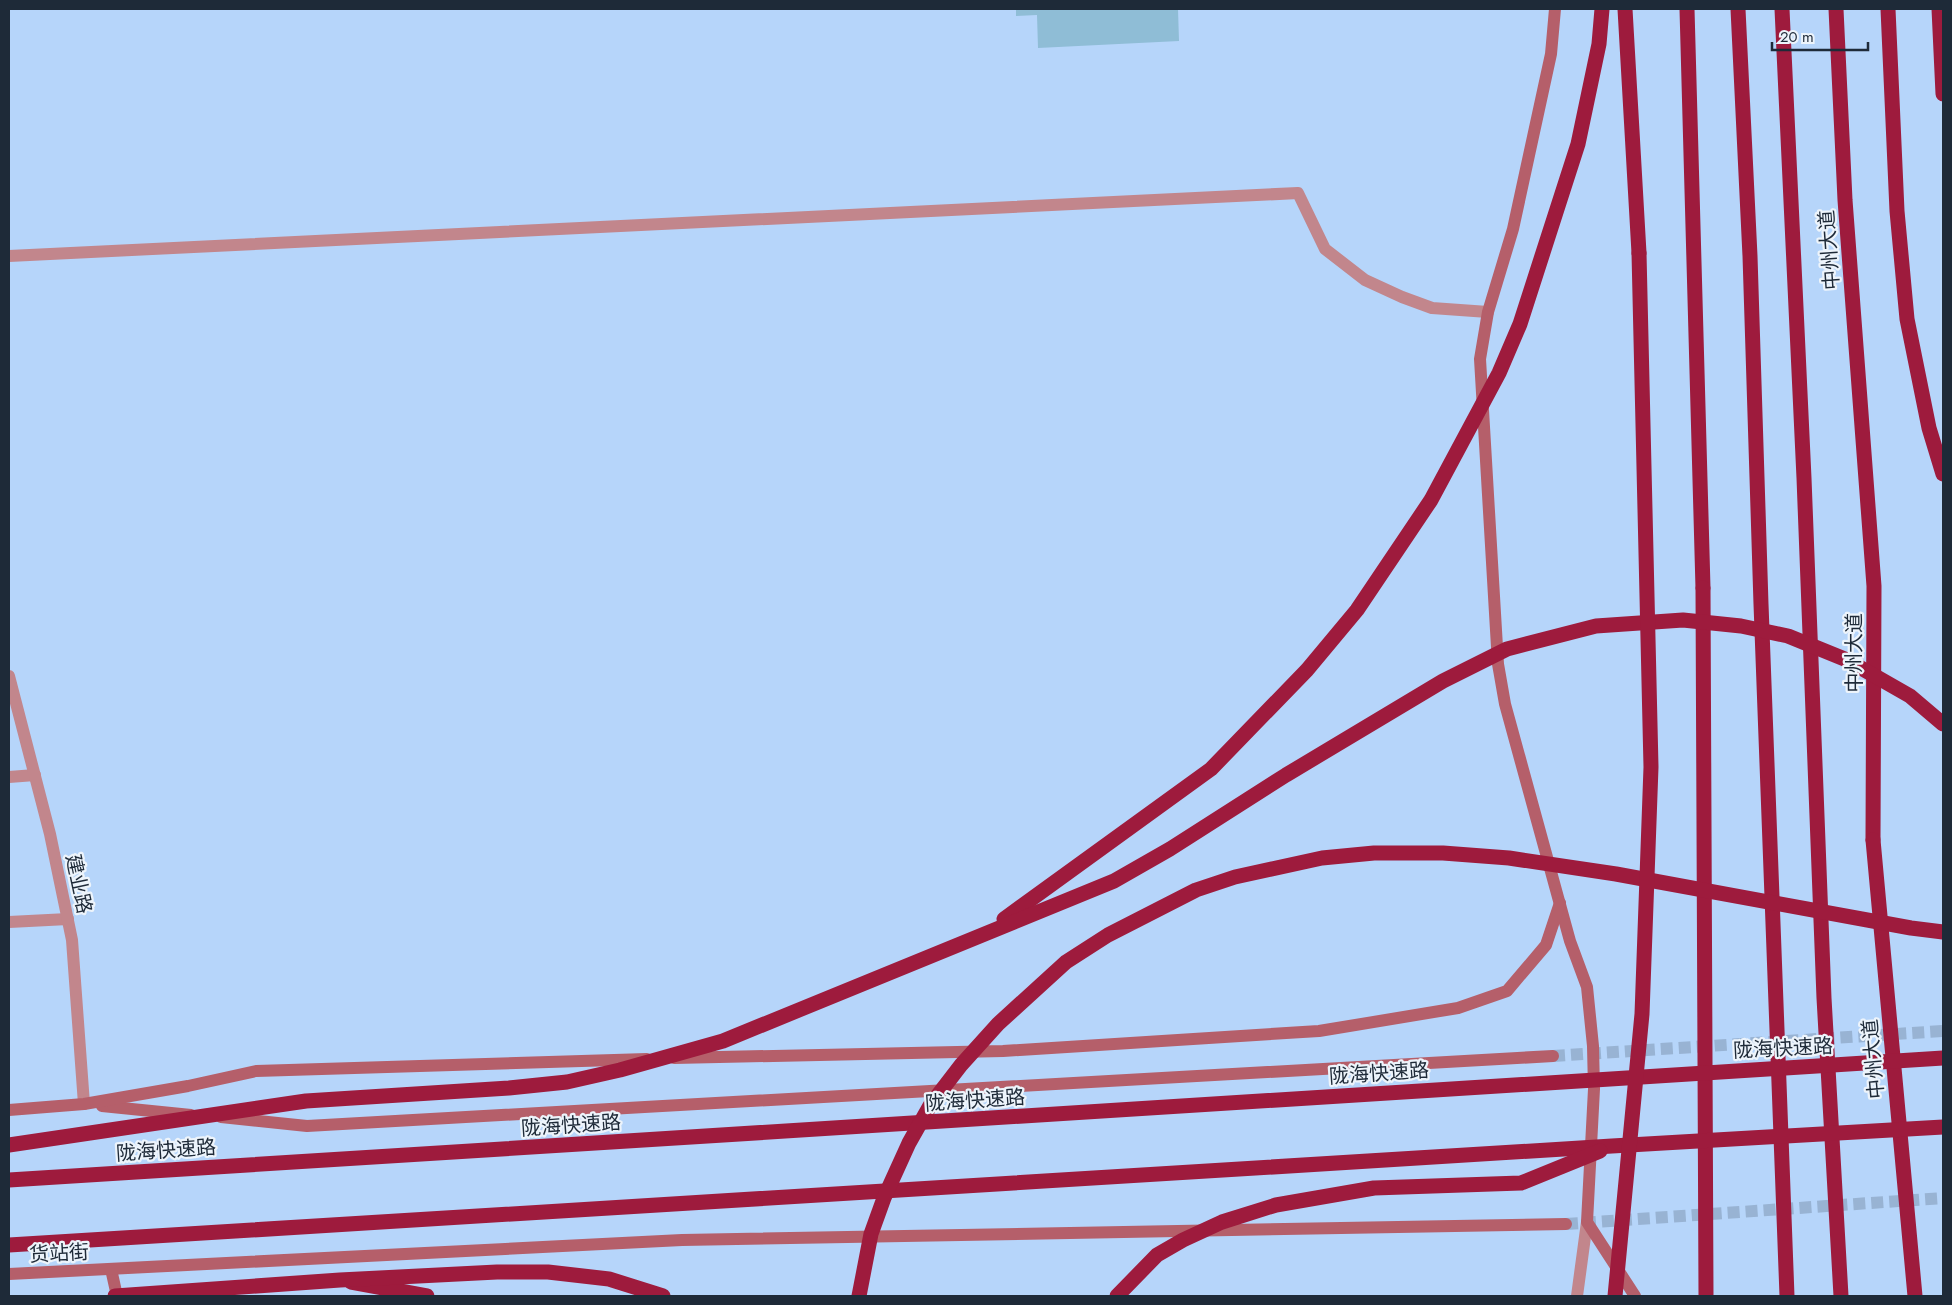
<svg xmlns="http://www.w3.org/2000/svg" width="1952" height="1305" viewBox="0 0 1952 1305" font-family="Jost,'Noto Sans SC',sans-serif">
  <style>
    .building { fill: #8fbdd6 }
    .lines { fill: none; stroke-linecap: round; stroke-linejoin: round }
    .secondary-tunnel { stroke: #98b3d3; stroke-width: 12; stroke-dasharray: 12 6; stroke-linecap: butt }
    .lane { stroke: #c2868c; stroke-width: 12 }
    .street { stroke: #c2868c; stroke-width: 12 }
    .secondary { stroke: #b55f6a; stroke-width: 12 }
    .highway { stroke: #9e1b3d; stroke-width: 15 }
    .highway-bridge { stroke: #9e1b3d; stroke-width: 15 }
    .labels { text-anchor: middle; stroke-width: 4.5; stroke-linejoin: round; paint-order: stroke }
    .street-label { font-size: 20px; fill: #1e2a38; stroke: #edf4fb }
  </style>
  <rect width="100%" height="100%" fill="#b6d5fa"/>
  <path class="building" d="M 1016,9 L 1178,9 L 1179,41 L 1038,48 L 1037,15 L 1016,16 Z"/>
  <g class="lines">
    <g class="secondary-tunnel">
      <path d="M 1553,1056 L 1943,1031"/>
      <path d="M 1566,1224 L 1943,1198"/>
    </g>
    <g class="lane">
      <path d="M 9,777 L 35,775"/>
      <path d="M 9,922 L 68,919"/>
    </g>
    <g class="street">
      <path d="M 9,256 L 1298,193 L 1325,249 L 1365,280 L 1402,297 L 1432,308 L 1488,312"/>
      <path d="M 9,676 L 50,834 L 72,940 L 84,1104"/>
      <path d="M 1577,1296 L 1587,1222"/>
    </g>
    <g class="secondary">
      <path d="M 1555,9 L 1551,54 L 1513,229 L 1488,312 L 1480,359 L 1498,664 L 1505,704 L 1570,941 L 1587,987 L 1593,1046 L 1594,1089 L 1587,1222 L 1635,1296"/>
      <path d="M 674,1058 L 1003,1051 L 1319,1031 L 1458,1008 L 1507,991 L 1546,945 L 1560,903"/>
      <path d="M 102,1106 L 191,1115"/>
      <path d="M 9,1110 L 84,1104 L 188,1086 L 256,1071 L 647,1059"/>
      <path d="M 221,1117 L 307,1126 L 1553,1056"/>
      <path d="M 111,1269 L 117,1296"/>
      <path d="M 9,1274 L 682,1240 L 1566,1224"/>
    </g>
    <g class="highway">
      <path d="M 1625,9 L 1639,253"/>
      <path d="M 1687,9 L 1703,588"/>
      <path d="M 1738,9 L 1750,256 L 1761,604 L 1787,1296"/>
      <path d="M 1782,9 L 1804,478 L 1824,998 L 1841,1296"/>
      <path d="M 1836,9 L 1845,200 L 1874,586 L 1873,840"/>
      <path d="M 1888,9 L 1897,211 L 1907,319 L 1929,428 L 1943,474"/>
      <path d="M 1939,9 L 1943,94"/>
      <path d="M 351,1282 L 427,1296"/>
    </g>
    <g class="highway-bridge">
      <path d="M 1703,588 L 1706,1296"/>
      <path d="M 1873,840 L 1915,1296"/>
      <path d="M 1004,919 L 1211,769 L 1307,670 L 1357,610 L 1431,500 L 1499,373 L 1520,324 L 1578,144 L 1599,44 L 1602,9"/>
      <path d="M 9,1145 L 306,1101 L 509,1088 L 567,1082 L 620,1070 L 723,1041 L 1114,881 L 1170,849 L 1286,775 L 1443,681 L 1507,649 L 1596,626 L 1683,620 L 1741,626 L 1788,636 L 1847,660 L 1910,696 L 1943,724"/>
      <path d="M 9,1180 L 1943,1058"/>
      <path d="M 9,1245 L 1612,1146 L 1943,1127"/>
      <path d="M 115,1296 L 340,1280 L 497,1272 L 548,1272 L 609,1279 L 663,1296"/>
      <path d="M 859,1296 L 871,1234 L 884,1198 L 909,1143 L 931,1104 L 961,1065 L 998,1024 L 1066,962 L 1108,935 L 1196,890 L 1235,877 L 1322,858 L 1374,853 L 1443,853 L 1509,858 L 1616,874 L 1911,928 L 1943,932"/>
      <path d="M 1117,1296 L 1157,1255 L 1183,1240 L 1222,1222 L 1276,1205 L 1374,1188 L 1521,1183 L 1600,1151"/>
      <path d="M 1615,1296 L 1642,1014 L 1651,767 L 1639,253"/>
    </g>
  </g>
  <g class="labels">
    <g class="street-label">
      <text transform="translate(1829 250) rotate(-94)" y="7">中州大道</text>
      <text transform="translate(1854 653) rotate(-90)" y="7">中州大道</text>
      <text transform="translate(79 884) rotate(78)" y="7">建业路</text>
      <text transform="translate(1783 1048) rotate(-3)" y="7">陇海快速路</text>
      <text transform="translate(1873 1059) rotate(-95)" y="7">中州大道</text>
      <text transform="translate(1379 1073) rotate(-4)" y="7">陇海快速路</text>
      <text transform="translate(975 1100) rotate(-4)" y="7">陇海快速路</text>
      <text transform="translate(571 1125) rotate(-4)" y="7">陇海快速路</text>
      <text transform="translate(166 1150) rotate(-4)" y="7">陇海快速路</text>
      <text transform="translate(59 1253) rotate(-3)" y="7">货站街</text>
    </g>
  </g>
  <rect width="1952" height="1305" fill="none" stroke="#1e2a38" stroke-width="20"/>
  <path d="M1772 42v8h96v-8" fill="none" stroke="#1e2a38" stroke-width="2.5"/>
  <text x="1780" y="42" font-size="15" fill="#1e2a38" stroke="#edf4fb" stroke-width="4" paint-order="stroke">20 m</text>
</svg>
